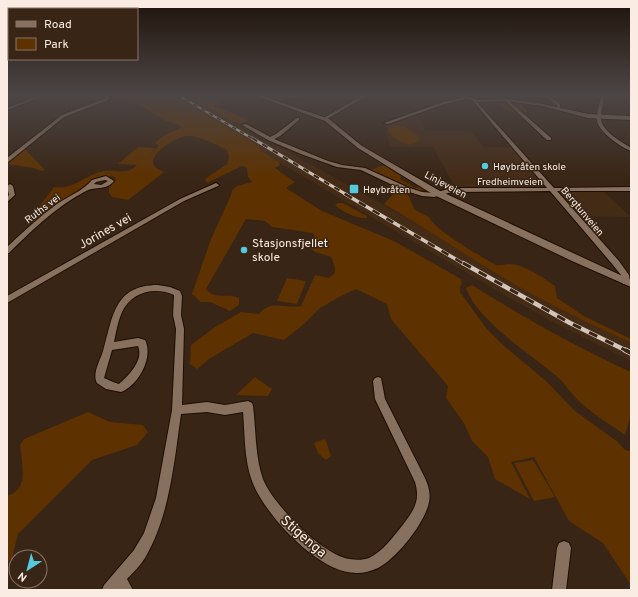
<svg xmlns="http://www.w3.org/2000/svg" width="638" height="597" viewBox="0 0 638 597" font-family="Overpass,sans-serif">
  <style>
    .built { fill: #442b16 }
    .green { fill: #5d3100 }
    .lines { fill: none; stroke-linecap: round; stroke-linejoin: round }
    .minor-casing { stroke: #1f0e01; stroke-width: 2 }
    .tertiary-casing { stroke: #1f0e01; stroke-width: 2 }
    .minor { fill: #87705e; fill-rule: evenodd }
    .tertiary { fill: #87705e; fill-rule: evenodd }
    .rail-far4-casing { stroke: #d4c5ba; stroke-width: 2.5 }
    .rail-far3-casing { stroke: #d4c5ba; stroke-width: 3 }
    .rail-far2-casing { stroke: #d4c5ba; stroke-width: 3.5 }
    .rail-far1-casing { stroke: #d4c5ba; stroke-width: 4.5 }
    .rail-casing { stroke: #d4c5ba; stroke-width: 5.5 }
    .rail-far4 { stroke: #382515; stroke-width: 1.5; stroke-dasharray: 4.5; stroke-linecap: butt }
    .rail-far3 { stroke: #382515; stroke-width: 2; stroke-dasharray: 6; stroke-linecap: butt }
    .rail-far2 { stroke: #382515; stroke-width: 2.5; stroke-dasharray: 8; stroke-linecap: butt }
    .rail-far1 { stroke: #382515; stroke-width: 3; stroke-dasharray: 9; stroke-linecap: butt }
    .rail { stroke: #382515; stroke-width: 4; stroke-dasharray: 12; stroke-linecap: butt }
    .poi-dot { fill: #54cade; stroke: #382515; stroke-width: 1.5 }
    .labels { text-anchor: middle; stroke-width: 3; stroke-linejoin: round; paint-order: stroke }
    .far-poi-label { font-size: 10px; fill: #faece2; stroke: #382515; text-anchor: start }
    .far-street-label { font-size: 10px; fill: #faece2; stroke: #382515 }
    .street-label { font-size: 12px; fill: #faece2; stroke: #382515 }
    .poi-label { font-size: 12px; fill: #faece2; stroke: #382515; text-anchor: start }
    .near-street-label { font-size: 14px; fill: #faece2; stroke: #382515 }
  </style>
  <rect width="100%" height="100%" fill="#382515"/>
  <g class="built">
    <path d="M 172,95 L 184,95 L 274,147 L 278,146 L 425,228 L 509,281 L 554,306 L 631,343 L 631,361 L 549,320 L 499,292 L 270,157 L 263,152 L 258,145 Z"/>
    <path d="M 411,116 L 418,118 L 426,131 L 471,131 L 484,147 L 512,147 L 543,184 L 543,186 L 534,188 L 455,187 L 433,147 L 391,147 L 386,134 L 388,123 Z"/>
    <path d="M 603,191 L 631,217 L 580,216 L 558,192 Z"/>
  </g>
  <g class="green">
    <path d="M 119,95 L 172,95 L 258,145 L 263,152 L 279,162 L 280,165 L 275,168 L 295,182 L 286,188 L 322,211 L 394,241 L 461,279 L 462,284 L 460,287 L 460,292 L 486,328 L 503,345 L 546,381 L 575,411 L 618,442 L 625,450 L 631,451 L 631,585 L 603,543 L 569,521 L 534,457 L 511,462 L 530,499 L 495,479 L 488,457 L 472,441 L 464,423 L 446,398 L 448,386 L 391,319 L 387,304 L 356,289 L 339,297 L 320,308 L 304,324 L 284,340 L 253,333 L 209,359 L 197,369 L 190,364 L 191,345 L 215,327 L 241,312 L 259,314 C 271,299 285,309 301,306 L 315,275 L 329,278 L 335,273 L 335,267 L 331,257 L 315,252 L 310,248 L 316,242 L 313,233 L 272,227 L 265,221 L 246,219 L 206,289 C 216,301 228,292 239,298 L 239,305 L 230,311 L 210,302 L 201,302 L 192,294 L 211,239 L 231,195 L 232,190 L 237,186 L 252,182 L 248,177 L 247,168 L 242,166 L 207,183 L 205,179 L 227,164 L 229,157 L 227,150 C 214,144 200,135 185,136 C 176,138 143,156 156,168 C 158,169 162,170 164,172 L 128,200 L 112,197 L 109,193 L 109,188 L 116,180 L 115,177 C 106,175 101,175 93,180 L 49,213 L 39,207 L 54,187 C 75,190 86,174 104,171 C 116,170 128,175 137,165 L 118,164 L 138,147 L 156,148 L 146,158 L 159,146 L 155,143 L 163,136 L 182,127 L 177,124 L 166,121 L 145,108 L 126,101 L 111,100 Z"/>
    <path d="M 184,95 L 208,100 L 221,95 L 219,101 L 222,103 L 215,105 L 214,107 L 227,110 L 249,121 L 242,123 L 231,122 Z"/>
    <path d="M 502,101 L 519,103 L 528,112 C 521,114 509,112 503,109 L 503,106 L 493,102 Z"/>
    <path d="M 396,125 L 405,127 L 420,137 L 419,141 L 410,145 C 402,142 389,138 388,129 Z"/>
    <path d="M 25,149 L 45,170 L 41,171 L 34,168 L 7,164 Z"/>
    <path d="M 381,166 L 385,166 L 401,176 L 400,179 L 415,188 L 419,187 L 425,190 C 412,194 384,174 370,170 Z"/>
    <path d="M 396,191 C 411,191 409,199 415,210 L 429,217 C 434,230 482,257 496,265 C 501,266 505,264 509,264 C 523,264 544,278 555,286 L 557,298 L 584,316 L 631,339 L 631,343 C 590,324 548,304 509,281 C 467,256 426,228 384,204 Z"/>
    <path d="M 338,203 L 343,203 L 367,216 L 367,218 C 357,219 342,212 335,205 Z"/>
    <path d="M 287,278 L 306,281 L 297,304 L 277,301 Z"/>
    <path d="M 472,285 C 523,317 576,347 631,372 L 631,414 L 625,435 C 610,424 589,412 576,398 C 569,391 564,382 555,375 C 530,354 477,320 466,288 Z"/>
    <path d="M 255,377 L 272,389 L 268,396 L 236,395 Z"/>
    <path d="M 88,412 L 110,422 L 143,425 L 148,432 L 137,445 L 92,460 L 18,534 L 12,558 L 7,562 L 7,496 C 13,494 19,490 21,484 C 25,476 21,454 20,445 L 24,439 Z"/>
    <path d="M 324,439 L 326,441 L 331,456 L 326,460 L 318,453 L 314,443 Z"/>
    <path d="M 533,460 L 555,497 L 534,501 L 514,463 Z"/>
  </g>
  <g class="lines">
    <g class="minor-casing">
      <g id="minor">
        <path d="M 41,95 L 46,95 L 7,110 L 7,108 Z"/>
        <path d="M 102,95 L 106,95 L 110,98 L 106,101 L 64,117 L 7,163 L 7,158 L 62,115 L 106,98 Z"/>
        <path d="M 281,95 L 302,95 L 296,98 L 280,97 Z"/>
        <path d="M 363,95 L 368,95 L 325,120 L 322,119 Z"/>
        <path d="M 543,95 L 547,95 L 560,104 L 560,110 L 558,110 L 557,105 Z"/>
        <path d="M 601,95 L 605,95 C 604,102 600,113 601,120 C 603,132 622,142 631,148 L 631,151 C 621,147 598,132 597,120 C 596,113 600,102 601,95 Z"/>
        <path d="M 465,97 L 466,99 L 445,104 L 388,124 L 384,123 L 443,102 Z"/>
        <path d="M 474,99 L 554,188 L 631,187 L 631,191 L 557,191 L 619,261 L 629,275 L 630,282 L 629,284 L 623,284 L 621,275 L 613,265 L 550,191 L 452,192 L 434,197 L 422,196 L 403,190 L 361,170 L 337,167 L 301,154 L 268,140 L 242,125 L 246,124 L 270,137 L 276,134 L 297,118 L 299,118 L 299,120 L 280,136 L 274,139 L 328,161 L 342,165 L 365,168 L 407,187 L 422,192 L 434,193 L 452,188 L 547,188 L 473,101 Z"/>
        <path d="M 505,99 L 507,99 L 551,138 L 551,140 L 547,140 L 505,101 Z"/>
        <path d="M 106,176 L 114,181 C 106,191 96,186 86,191 C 57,206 32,230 9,253 L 7,253 L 7,247 C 23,232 39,217 57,204 C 69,196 84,190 92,180 ZM 105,180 L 108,181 L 101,185 L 94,184 L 96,182 Z"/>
        <path d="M 216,183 L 219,185 L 218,186 L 184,201 L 7,303 L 7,296 L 180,199 Z"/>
        <path d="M 10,184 L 13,186 L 15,195 L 7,202 L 7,197 L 9,195 L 7,186 Z"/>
        <path d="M 158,285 L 170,287 L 180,291 L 182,296 L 181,315 L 184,329 L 182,405 L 207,402 L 225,405 L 248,401 L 252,403 L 253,406 C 256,430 255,456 263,479 C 272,503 317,548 342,557 C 350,560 361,561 369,558 C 382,552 393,537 402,526 C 413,511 421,502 415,482 L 375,399 L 373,381 L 375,378 L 378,377 L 381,378 L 385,399 L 424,476 C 428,484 431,493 429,502 C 425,523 397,558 378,568 C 371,571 364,573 357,573 C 319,574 264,514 252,481 C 244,459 245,435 243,412 L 225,415 L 207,412 L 181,414 C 174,463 170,515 145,558 C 140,566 133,573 127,579 L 133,590 L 102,590 L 104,585 L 134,550 L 144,533 L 156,498 L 172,410 L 176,329 L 173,315 L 174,295 C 155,286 131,292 122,312 C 118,321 116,332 114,342 L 138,338 L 145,340 C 154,357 138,386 121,392 L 106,389 L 97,383 C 92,373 100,361 103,351 C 113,318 113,285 158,285 ZM 138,346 C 144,360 129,375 119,384 L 113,382 L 104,378 L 112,350 Z"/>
        <path d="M 564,541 L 569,543 L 571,548 L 566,590 L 552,590 L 557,548 L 559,543 Z"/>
      </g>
    </g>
    <g class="tertiary-casing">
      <g id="tertiary">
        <path d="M 254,95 L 260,95 L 329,119 L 362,146 L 440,191 L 631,280 L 631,287 L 572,261 L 434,195 L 358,148 L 325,121 Z"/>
        <path d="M 457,95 L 463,95 L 478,100 L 506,99 L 543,104 L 588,114 L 631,116 L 631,120 L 588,118 L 543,106 L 506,101 L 478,102 Z"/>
      </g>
    </g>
    <use href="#minor" class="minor"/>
    <use href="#tertiary" class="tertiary"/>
    <g class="rail-far4-casing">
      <path id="rail-far4" d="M 178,95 L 253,139"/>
    </g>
    <g class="rail-far3-casing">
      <path id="rail-far3" d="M 252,138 L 347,195"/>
    </g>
    <g class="rail-far2-casing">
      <path id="rail-far2" d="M 345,194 L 464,264"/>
    </g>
    <g class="rail-far1-casing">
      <path id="rail-far1" d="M 463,263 L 570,323 L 627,351"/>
    </g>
    <g class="rail-casing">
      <path id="rail" d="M 625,350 L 631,353"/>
    </g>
    <use href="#rail-far4" class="rail-far4"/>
    <use href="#rail-far3" class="rail-far3"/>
    <use href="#rail-far2" class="rail-far2"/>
    <use href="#rail-far1" class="rail-far1"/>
    <use href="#rail" class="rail"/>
  </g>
  <linearGradient id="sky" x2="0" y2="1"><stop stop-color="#1f140c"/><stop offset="0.53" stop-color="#4d4646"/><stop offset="1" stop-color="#4d4646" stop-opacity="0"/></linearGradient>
  <rect width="638" height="179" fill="url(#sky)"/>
  <g class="poi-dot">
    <circle cx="485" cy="166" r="4"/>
    <rect x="349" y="184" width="10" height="10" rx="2"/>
    <circle cx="244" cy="250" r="4"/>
  </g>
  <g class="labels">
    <g class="far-poi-label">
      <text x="493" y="170">Høybråten skole</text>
      <text x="363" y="193">Høybråten</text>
    </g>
    <g class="far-street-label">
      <text x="510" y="185">Fredheimveien</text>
      <text transform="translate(446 184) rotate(28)" y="4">Linjeveien</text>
      <text transform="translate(42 208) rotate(-37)" y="4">Ruths vei</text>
      <text transform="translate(583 211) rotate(50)" y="4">Bergtunveien</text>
    </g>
    <g class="street-label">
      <text transform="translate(105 231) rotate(-30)" y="4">Jorines vei</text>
    </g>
    <g class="poi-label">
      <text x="252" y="247">Stasjonsfjellet<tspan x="252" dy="14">skole</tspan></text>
    </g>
    <g class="near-street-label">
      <text transform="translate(304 536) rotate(41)" y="5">Stigenga</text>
    </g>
  </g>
  <rect width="638" height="597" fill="none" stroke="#faece2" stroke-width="16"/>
  <rect x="8" y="8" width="130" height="52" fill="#382515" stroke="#867567"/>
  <rect x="16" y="21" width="20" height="6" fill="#87705e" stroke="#867567"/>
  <text x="44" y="28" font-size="12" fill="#faece2">Road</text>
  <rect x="16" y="38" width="20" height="12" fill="#5d3100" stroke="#867567"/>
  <text x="44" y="48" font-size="12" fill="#faece2">Park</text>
  <g transform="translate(28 569) rotate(216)"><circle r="19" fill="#382515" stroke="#867567"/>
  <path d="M0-3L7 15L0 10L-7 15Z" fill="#54cade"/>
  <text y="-6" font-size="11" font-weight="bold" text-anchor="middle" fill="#faece2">N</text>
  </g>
</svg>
